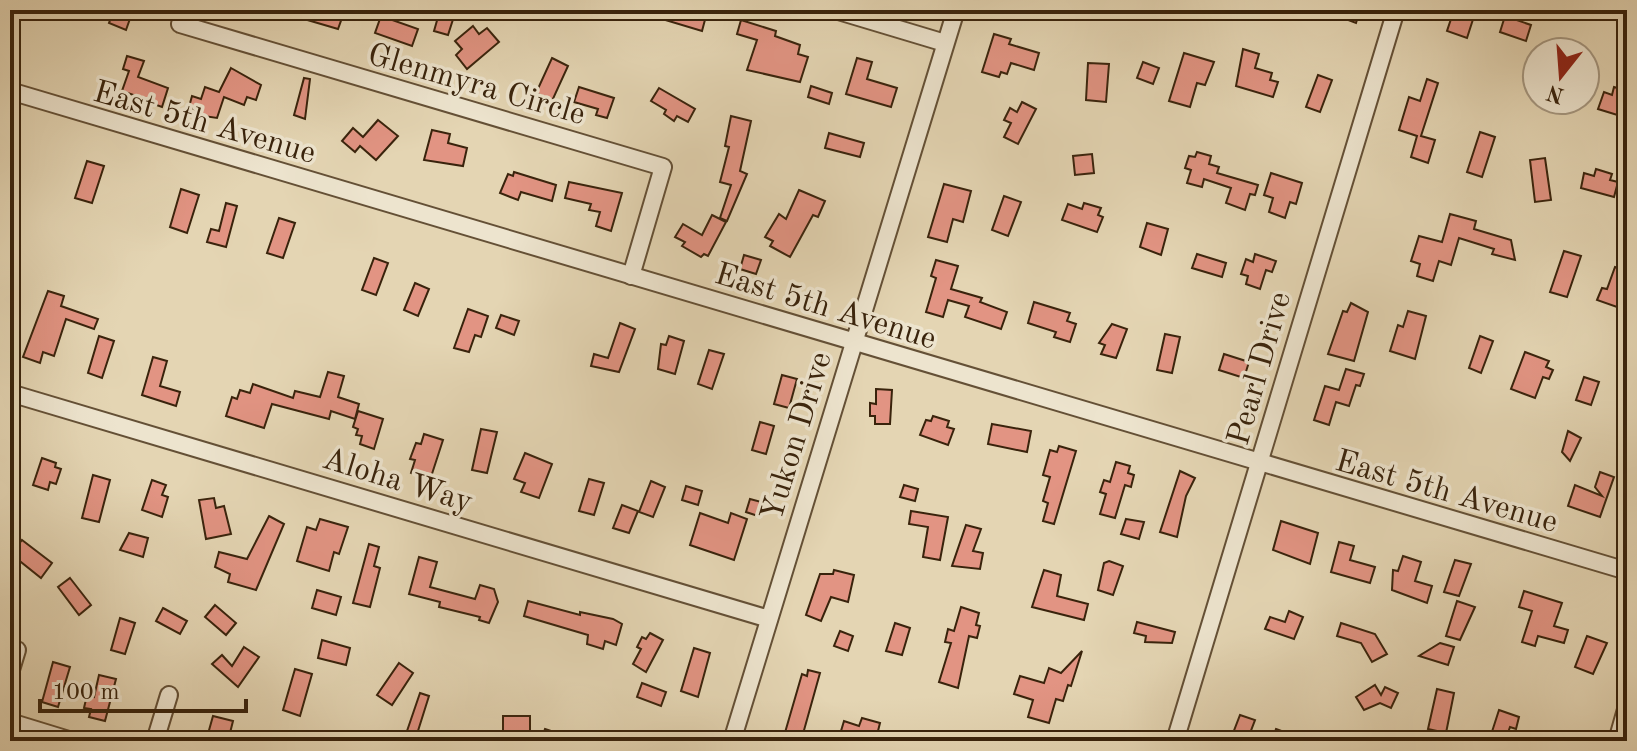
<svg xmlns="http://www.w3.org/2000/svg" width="1637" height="751" viewBox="0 0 1637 751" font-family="'Old Standard TT',serif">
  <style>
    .building { fill: #e29483; stroke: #39230c; stroke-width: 2 }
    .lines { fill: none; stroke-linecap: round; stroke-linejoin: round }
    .minor-casing { stroke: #645036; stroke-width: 20 }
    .minor { stroke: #ede4ce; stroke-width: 16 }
    .labels { text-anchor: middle; stroke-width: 7; stroke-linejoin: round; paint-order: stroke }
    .street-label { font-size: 32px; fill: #39230c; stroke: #ede4ce }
  </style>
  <rect width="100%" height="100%" fill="#e4d5b3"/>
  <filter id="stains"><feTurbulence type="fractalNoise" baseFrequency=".0025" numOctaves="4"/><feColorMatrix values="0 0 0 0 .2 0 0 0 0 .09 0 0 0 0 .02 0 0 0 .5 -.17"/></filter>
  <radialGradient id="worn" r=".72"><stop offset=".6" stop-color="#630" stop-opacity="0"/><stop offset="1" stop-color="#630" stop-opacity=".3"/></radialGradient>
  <g class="building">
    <path d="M 114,10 L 132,13 L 126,30 L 109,23 Z"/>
    <path d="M 306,10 L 340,10 L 343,15 L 338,29 L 304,19 Z"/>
    <path d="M 440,10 L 456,10 L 448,35 L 434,31 Z"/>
    <path d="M 642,10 L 686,10 L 706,16 L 702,31 L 642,13 Z"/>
    <path d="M 1322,10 L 1360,10 L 1356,23 Z"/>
    <path d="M 1454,10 L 1476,10 L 1467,38 L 1447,31 Z"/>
    <path d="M 381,16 L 418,29 L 412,46 L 375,33 Z"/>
    <path d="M 1505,16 L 1531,25 L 1526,41 L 1500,32 Z"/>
    <path d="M 741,20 L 776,31 L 775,36 L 800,45 L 798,54 L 808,57 L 800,82 L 747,70 L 757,40 L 737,34 Z"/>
    <path d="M 473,26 L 479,34 L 487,28 L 499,42 L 467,69 L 456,55 L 462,49 L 455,41 Z"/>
    <path d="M 994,34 L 1011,39 L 1009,44 L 1039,53 L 1034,70 L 1011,63 L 1007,74 L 1001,72 L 999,77 L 982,72 Z"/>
    <path d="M 1243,49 L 1259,54 L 1255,68 L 1272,73 L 1270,80 L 1278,82 L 1273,97 L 1236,86 Z"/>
    <path d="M 1184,53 L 1214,62 L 1205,85 L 1197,83 L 1190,107 L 1169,101 Z"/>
    <path d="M 127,56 L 144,61 L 138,77 L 168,88 L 162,107 L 148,102 L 146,107 L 134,103 L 136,96 L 122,91 L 129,71 L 123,69 Z"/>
    <path d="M 552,58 L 568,66 L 552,101 L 536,93 Z"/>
    <path d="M 857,58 L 872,62 L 867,79 L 897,88 L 891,107 L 846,94 Z"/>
    <path d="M 1143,62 L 1159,68 L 1153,84 L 1137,78 Z"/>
    <path d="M 1088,63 L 1109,64 L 1106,102 L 1086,100 Z"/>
    <path d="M 231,68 L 261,85 L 256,100 L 247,97 L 244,105 L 224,97 L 217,118 L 197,115 L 199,111 L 189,107 L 192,96 L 201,99 L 205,87 L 219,92 Z"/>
    <path d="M 1318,75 L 1332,80 L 1320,112 L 1306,107 Z"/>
    <path d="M 304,78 L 310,79 L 305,119 L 294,115 Z"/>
    <path d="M 1427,79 L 1438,83 L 1421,136 L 1435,140 L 1428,163 L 1411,157 L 1417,136 L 1399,130 L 1409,97 L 1420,101 Z"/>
    <path d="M 811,86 L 832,93 L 829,104 L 808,97 Z"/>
    <path d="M 579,87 L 614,98 L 607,118 L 596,115 L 598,109 L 574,102 Z"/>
    <path d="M 1614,87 L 1627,91 L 1627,118 L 1598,109 L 1604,92 L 1612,95 Z"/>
    <path d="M 659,88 L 695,109 L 688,122 L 677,116 L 674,121 L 664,114 L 666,110 L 651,101 Z"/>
    <path d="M 1022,102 L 1036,109 L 1018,144 L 1004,137 L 1011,123 L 1004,120 L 1010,108 L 1017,112 Z"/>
    <path d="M 731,116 L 751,121 L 740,171 L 747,174 L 727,221 L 720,218 L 731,185 L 720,182 L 729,147 L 725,146 Z"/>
    <path d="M 378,120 L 398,136 L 376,160 L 360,146 L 355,152 L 342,141 L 353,128 L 363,137 Z"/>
    <path d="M 432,130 L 450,134 L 448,143 L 467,148 L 463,166 L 424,160 Z"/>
    <path d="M 1480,132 L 1495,137 L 1482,177 L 1467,172 Z"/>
    <path d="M 829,133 L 864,143 L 860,157 L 825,148 Z"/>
    <path d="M 1197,152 L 1211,156 L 1209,164 L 1219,167 L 1217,173 L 1258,185 L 1255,195 L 1250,194 L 1245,210 L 1226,203 L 1231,188 L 1204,179 L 1202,187 L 1187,183 L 1191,170 L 1185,168 L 1189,156 L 1195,157 Z"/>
    <path d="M 1092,154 L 1094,173 L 1075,175 L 1073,156 Z"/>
    <path d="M 1545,158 L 1551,200 L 1535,202 L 1530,160 Z"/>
    <path d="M 87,161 L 104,166 L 92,203 L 75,198 Z"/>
    <path d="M 1596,169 L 1612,174 L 1610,180 L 1618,182 L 1614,197 L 1581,188 L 1584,173 L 1594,176 Z"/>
    <path d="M 514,172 L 556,185 L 552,201 L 521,192 L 518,200 L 500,193 L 508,174 L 513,176 Z"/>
    <path d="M 1271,173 L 1302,183 L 1296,204 L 1290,202 L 1285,218 L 1269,212 L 1273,198 L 1264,195 Z"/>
    <path d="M 569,182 L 622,193 L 611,231 L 596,226 L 600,212 L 589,210 L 591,204 L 565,198 Z"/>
    <path d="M 944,184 L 971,191 L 963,222 L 953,219 L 947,242 L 928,237 Z"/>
    <path d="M 181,189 L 199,195 L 187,233 L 170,227 Z"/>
    <path d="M 799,190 L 825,201 L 818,217 L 813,215 L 790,257 L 770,246 L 773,241 L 765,237 L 779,214 L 786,219 Z"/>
    <path d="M 1004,196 L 1021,202 L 1008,236 L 992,230 Z"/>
    <path d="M 226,203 L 237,206 L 226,247 L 207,242 L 211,229 L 219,231 Z"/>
    <path d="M 1084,203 L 1101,208 L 1098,215 L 1103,217 L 1097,232 L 1062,220 L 1068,204 L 1082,209 Z"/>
    <path d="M 1450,214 L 1476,221 L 1474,229 L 1511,240 L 1515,260 L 1492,254 L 1494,249 L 1459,238 L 1451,265 L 1439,261 L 1433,281 L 1417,276 L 1420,264 L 1411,261 L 1419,236 L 1442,242 Z"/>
    <path d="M 712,215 L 726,222 L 708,256 L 704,254 L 701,257 L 682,246 L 685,242 L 675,237 L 683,224 L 702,235 Z"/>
    <path d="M 279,218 L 295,223 L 283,258 L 267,253 Z"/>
    <path d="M 1147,223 L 1168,229 L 1161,255 L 1140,247 Z"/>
    <path d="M 1564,251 L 1581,256 L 1567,297 L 1550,292 Z"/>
    <path d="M 1197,254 L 1226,263 L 1222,277 L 1192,268 Z"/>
    <path d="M 1255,254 L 1276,261 L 1272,272 L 1266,270 L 1260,289 L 1246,284 L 1248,276 L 1241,274 L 1246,259 L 1253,262 Z"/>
    <path d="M 744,255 L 761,260 L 756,274 L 740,269 Z"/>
    <path d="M 374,258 L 388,263 L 376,295 L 362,290 Z"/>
    <path d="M 936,260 L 958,266 L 951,289 L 982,298 L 980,302 L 1007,312 L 1001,329 L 965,317 L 969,306 L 948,300 L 943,317 L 926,312 L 936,278 L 931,276 Z"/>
    <path d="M 1615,267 L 1627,271 L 1627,290 L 1624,289 L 1617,307 L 1597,300 L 1602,288 L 1607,289 Z"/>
    <path d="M 415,283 L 429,289 L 418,316 L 404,310 Z"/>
    <path d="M 48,291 L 64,296 L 61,306 L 98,319 L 94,329 L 66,319 L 54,356 L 43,352 L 40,363 L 23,357 Z"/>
    <path d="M 1034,302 L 1070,313 L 1067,321 L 1076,324 L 1070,342 L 1054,337 L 1056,332 L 1028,323 Z"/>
    <path d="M 1351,303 L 1368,312 L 1354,361 L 1328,354 L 1343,311 L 1347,312 Z"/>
    <path d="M 468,309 L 488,316 L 481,337 L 475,335 L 469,352 L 454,348 Z"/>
    <path d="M 1408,311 L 1426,316 L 1415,359 L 1390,351 L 1398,325 L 1403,327 Z"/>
    <path d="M 501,315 L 519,321 L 514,335 L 496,328 Z"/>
    <path d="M 620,323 L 635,329 L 619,372 L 591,366 L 594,354 L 608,358 Z"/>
    <path d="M 1112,324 L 1127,329 L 1116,358 L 1101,354 L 1105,345 L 1099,343 Z"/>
    <path d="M 1165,334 L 1180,337 L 1172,373 L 1157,370 Z"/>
    <path d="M 99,336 L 114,341 L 102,378 L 88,373 Z"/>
    <path d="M 669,336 L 684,341 L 675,374 L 658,369 L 661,344 L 666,345 Z"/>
    <path d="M 1480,336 L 1493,341 L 1481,373 L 1469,368 Z"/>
    <path d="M 709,350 L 724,354 L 712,389 L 698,384 Z"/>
    <path d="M 1525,352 L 1549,361 L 1546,367 L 1553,370 L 1549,379 L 1543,377 L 1535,398 L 1511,389 Z"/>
    <path d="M 1224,354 L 1249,362 L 1244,378 L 1219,370 Z"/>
    <path d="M 153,357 L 167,361 L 160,386 L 180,392 L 176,406 L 142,395 Z"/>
    <path d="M 1346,369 L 1364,374 L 1360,386 L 1356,385 L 1349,406 L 1336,402 L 1329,425 L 1314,420 L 1325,386 L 1339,390 Z"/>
    <path d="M 328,372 L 344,376 L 338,397 L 359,404 L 355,419 L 331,411 L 329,419 L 272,404 L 264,428 L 226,416 L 232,397 L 237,399 L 240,390 L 250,393 L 253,384 L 293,398 L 295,391 L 320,397 Z"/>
    <path d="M 782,375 L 797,379 L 789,408 L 774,404 Z"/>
    <path d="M 1584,377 L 1599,382 L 1591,405 L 1576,400 Z"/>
    <path d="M 876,389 L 892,390 L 890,424 L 875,424 L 875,416 L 870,416 L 870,403 L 876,404 Z"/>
    <path d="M 358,411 L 383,419 L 374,449 L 360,444 L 362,436 L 356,435 L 358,429 L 353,427 Z"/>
    <path d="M 933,416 L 949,421 L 947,427 L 954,429 L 948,445 L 920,435 L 926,420 L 931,421 Z"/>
    <path d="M 760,422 L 774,426 L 766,454 L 752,450 Z"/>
    <path d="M 992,424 L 1031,431 L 1027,452 L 988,444 Z"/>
    <path d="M 481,429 L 497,432 L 487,473 L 472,470 Z"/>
    <path d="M 1568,431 L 1581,438 L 1570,461 L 1562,452 Z"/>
    <path d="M 424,434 L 443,440 L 430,480 L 411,473 L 415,460 L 410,459 L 416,443 L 421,444 Z"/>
    <path d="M 1059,446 L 1076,451 L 1054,524 L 1043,521 L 1048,503 L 1043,501 L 1050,477 L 1043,475 L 1050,450 L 1057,452 Z"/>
    <path d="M 525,453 L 552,464 L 539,498 L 521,492 L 525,483 L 514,479 Z"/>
    <path d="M 42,458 L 56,463 L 55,467 L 61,469 L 56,484 L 50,482 L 48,490 L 33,485 Z"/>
    <path d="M 1116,462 L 1130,466 L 1128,473 L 1134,475 L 1131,487 L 1125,485 L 1115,518 L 1100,514 L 1106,494 L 1100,492 L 1104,480 L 1110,482 Z"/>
    <path d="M 1180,471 L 1195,478 L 1186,496 L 1177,537 L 1160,532 Z"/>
    <path d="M 1600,472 L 1614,477 L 1600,517 L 1568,506 L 1575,485 L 1602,496 L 1595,487 Z"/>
    <path d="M 93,475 L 110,480 L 99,522 L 82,518 Z"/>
    <path d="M 589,479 L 604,483 L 594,515 L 579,511 Z"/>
    <path d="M 152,480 L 166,485 L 162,495 L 168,497 L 162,517 L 142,510 Z"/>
    <path d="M 651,481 L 665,487 L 653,517 L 639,512 Z"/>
    <path d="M 904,485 L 918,489 L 915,501 L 900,497 Z"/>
    <path d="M 686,486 L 702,491 L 698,505 L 682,500 Z"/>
    <path d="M 214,498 L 216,508 L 224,506 L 231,534 L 206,539 L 199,500 Z"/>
    <path d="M 750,499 L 765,503 L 761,517 L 746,512 Z"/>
    <path d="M 622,505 L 638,511 L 629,533 L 613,528 Z"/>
    <path d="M 911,511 L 948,517 L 940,560 L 923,557 L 928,527 L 909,524 Z"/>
    <path d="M 700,513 L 728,523 L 731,513 L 747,519 L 734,560 L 690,545 Z"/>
    <path d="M 269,516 L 284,524 L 256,590 L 228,582 L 230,574 L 215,567 L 219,552 L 247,559 Z"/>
    <path d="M 320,519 L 348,527 L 339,554 L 334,552 L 329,571 L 297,561 L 307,527 L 316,530 Z"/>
    <path d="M 1126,519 L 1144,522 L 1139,539 L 1121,534 Z"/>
    <path d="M 1281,521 L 1318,533 L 1310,564 L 1273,550 Z"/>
    <path d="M 966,525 L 981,529 L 973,551 L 983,553 L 980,569 L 952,566 Z"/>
    <path d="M 129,533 L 148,538 L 143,557 L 120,550 Z"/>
    <path d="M 22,540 L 52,563 L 41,578 L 11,554 Z"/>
    <path d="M 1339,542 L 1354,546 L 1350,560 L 1375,567 L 1370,583 L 1331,572 Z"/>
    <path d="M 369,544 L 379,547 L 374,566 L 380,568 L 370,607 L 353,603 Z"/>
    <path d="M 1403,556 L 1421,562 L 1415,581 L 1432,586 L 1427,603 L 1392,590 L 1393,570 L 1398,571 Z"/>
    <path d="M 419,557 L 437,562 L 430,587 L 475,599 L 480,585 L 494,589 L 498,602 L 489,623 L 479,620 L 480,617 L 439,607 L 440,602 L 409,594 Z"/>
    <path d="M 1455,560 L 1471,564 L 1459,596 L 1444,592 Z"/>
    <path d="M 1109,561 L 1123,566 L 1113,595 L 1098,590 L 1104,563 Z"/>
    <path d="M 834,570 L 854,575 L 848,602 L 831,597 L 821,621 L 806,615 L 820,574 L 833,574 Z"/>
    <path d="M 1044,570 L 1061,575 L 1057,596 L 1088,604 L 1084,620 L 1032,607 Z"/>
    <path d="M 70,578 L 91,605 L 79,615 L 58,587 Z"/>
    <path d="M 317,590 L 341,597 L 336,615 L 312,608 Z"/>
    <path d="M 1524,591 L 1562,603 L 1554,626 L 1568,630 L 1564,643 L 1538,636 L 1535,646 L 1522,642 L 1532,611 L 1519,607 Z"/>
    <path d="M 528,601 L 580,615 L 580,612 L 613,619 L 622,624 L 616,645 L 605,641 L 603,649 L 587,644 L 588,635 L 524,616 Z"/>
    <path d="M 1457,601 L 1475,607 L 1460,640 L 1446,636 Z"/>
    <path d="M 215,605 L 236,623 L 226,635 L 205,617 Z"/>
    <path d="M 961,607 L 979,613 L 976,625 L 980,626 L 977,638 L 969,636 L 958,688 L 939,682 L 951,643 L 945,642 L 948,629 L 954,631 Z"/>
    <path d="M 163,608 L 187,621 L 180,634 L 156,621 Z"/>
    <path d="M 1289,611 L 1303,617 L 1294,639 L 1265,629 L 1270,617 L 1285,622 Z"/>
    <path d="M 120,618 L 135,623 L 125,654 L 111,650 Z"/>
    <path d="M 1137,622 L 1175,632 L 1172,643 L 1145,642 L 1146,636 L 1134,633 Z"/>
    <path d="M 895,623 L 910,628 L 902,655 L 886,651 Z"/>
    <path d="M 1341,623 L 1375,634 L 1387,654 L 1372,662 L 1361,643 L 1337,636 Z"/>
    <path d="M 840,631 L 853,636 L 848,651 L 834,646 Z"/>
    <path d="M 650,633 L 663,640 L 646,672 L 633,664 L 641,649 L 637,647 L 642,637 L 646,639 Z"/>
    <path d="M 1587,636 L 1607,643 L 1593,674 L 1575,667 Z"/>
    <path d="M 322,640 L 350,648 L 346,665 L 318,658 Z"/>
    <path d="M 1440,643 L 1454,647 L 1448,665 L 1419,656 Z"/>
    <path d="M 244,647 L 259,657 L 238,687 L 212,664 L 222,655 L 232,666 Z"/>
    <path d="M 694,648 L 710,653 L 698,697 L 681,691 Z"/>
    <path d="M 1082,651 L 1071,686 L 1068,685 L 1063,701 L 1056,699 L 1049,723 L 1028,717 L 1033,700 L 1014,694 L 1020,676 L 1044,683 L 1049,668 L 1061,673 Z"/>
    <path d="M 53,662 L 70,667 L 58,707 L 42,702 Z"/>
    <path d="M 399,663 L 413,673 L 392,705 L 377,695 Z"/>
    <path d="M 295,669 L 312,674 L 300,716 L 283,710 Z"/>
    <path d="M 808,670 L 820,673 L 801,741 L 784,736 L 802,674 L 807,676 Z"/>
    <path d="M 99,675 L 116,679 L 105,721 L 89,717 L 91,709 L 84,708 L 87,695 L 94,697 Z"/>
    <path d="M 642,683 L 666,692 L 661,706 L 637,697 Z"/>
    <path d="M 1375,685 L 1381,695 L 1385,687 L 1398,693 L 1391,708 L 1380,703 L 1364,710 L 1356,697 Z"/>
    <path d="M 1437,689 L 1454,693 L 1446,733 L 1428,729 Z"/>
    <path d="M 420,693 L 429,696 L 417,734 L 407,731 Z"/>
    <path d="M 1499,710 L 1519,717 L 1516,729 L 1510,727 L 1505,741 L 1489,741 Z"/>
    <path d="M 1240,715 L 1255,720 L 1247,741 L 1230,741 Z"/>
    <path d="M 213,716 L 233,721 L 228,741 L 206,741 Z"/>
    <rect x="503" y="716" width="27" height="15"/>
    <path d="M 862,718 L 880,723 L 878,731 L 901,741 L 838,741 L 844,721 L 859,726 Z"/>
    <path d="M 545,729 L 575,739 L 575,741 L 541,741 Z"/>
    <path d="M 1276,729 L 1306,740 L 1306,741 L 1272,741 Z"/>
  </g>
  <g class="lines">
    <g class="minor-casing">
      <g id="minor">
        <path d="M 185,10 L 180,24 L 663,167 L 631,276"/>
        <path d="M 835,10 L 945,43"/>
        <path d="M 10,91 L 1627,571"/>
        <path d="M 10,393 L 769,619"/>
        <path d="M 10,673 L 17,650"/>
        <path d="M 10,722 L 72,741"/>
        <path d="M 155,741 L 169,695"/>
        <path d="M 732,741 L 956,10"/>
        <path d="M 1175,741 L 1396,10"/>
        <path d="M 1617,741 L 1627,706"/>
      </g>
    </g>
    <use href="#minor" class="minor"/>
  </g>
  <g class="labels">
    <g class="street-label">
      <text transform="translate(477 83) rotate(16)" y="11">Glenmyra Circle</text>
      <text transform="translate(205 121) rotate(16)" y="11">East 5th Avenue</text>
      <text transform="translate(826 305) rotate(17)" y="11">East 5th Avenue</text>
      <text transform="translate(1258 368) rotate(-74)" y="11">Pearl Drive</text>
      <text transform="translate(795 436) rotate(-73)" y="11">Yukon Drive</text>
      <text transform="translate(398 479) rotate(17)" y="11">Aloha Way</text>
      <text transform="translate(1447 490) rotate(16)" y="11">East 5th Avenue</text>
    </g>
  </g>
  <rect width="1637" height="751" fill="none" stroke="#e4d5b3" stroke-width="40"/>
  <rect x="12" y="12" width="1613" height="727" fill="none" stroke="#39230c" stroke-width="4"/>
  <rect x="20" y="20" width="1597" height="711" fill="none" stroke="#39230c" stroke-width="2"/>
  <g transform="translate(1561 76) rotate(197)"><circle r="38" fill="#ede4ce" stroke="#a59780" stroke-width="2"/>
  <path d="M0-6L14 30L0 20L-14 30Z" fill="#8f2418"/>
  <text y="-12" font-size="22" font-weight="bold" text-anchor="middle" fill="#39230c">N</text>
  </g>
  <path d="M40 699v12h206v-12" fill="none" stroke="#39230c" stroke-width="4"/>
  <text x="52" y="699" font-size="24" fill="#39230c" stroke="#ede4ce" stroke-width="6" paint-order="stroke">100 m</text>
  <rect width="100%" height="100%" filter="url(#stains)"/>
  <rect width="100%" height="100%" fill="url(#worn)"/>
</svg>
